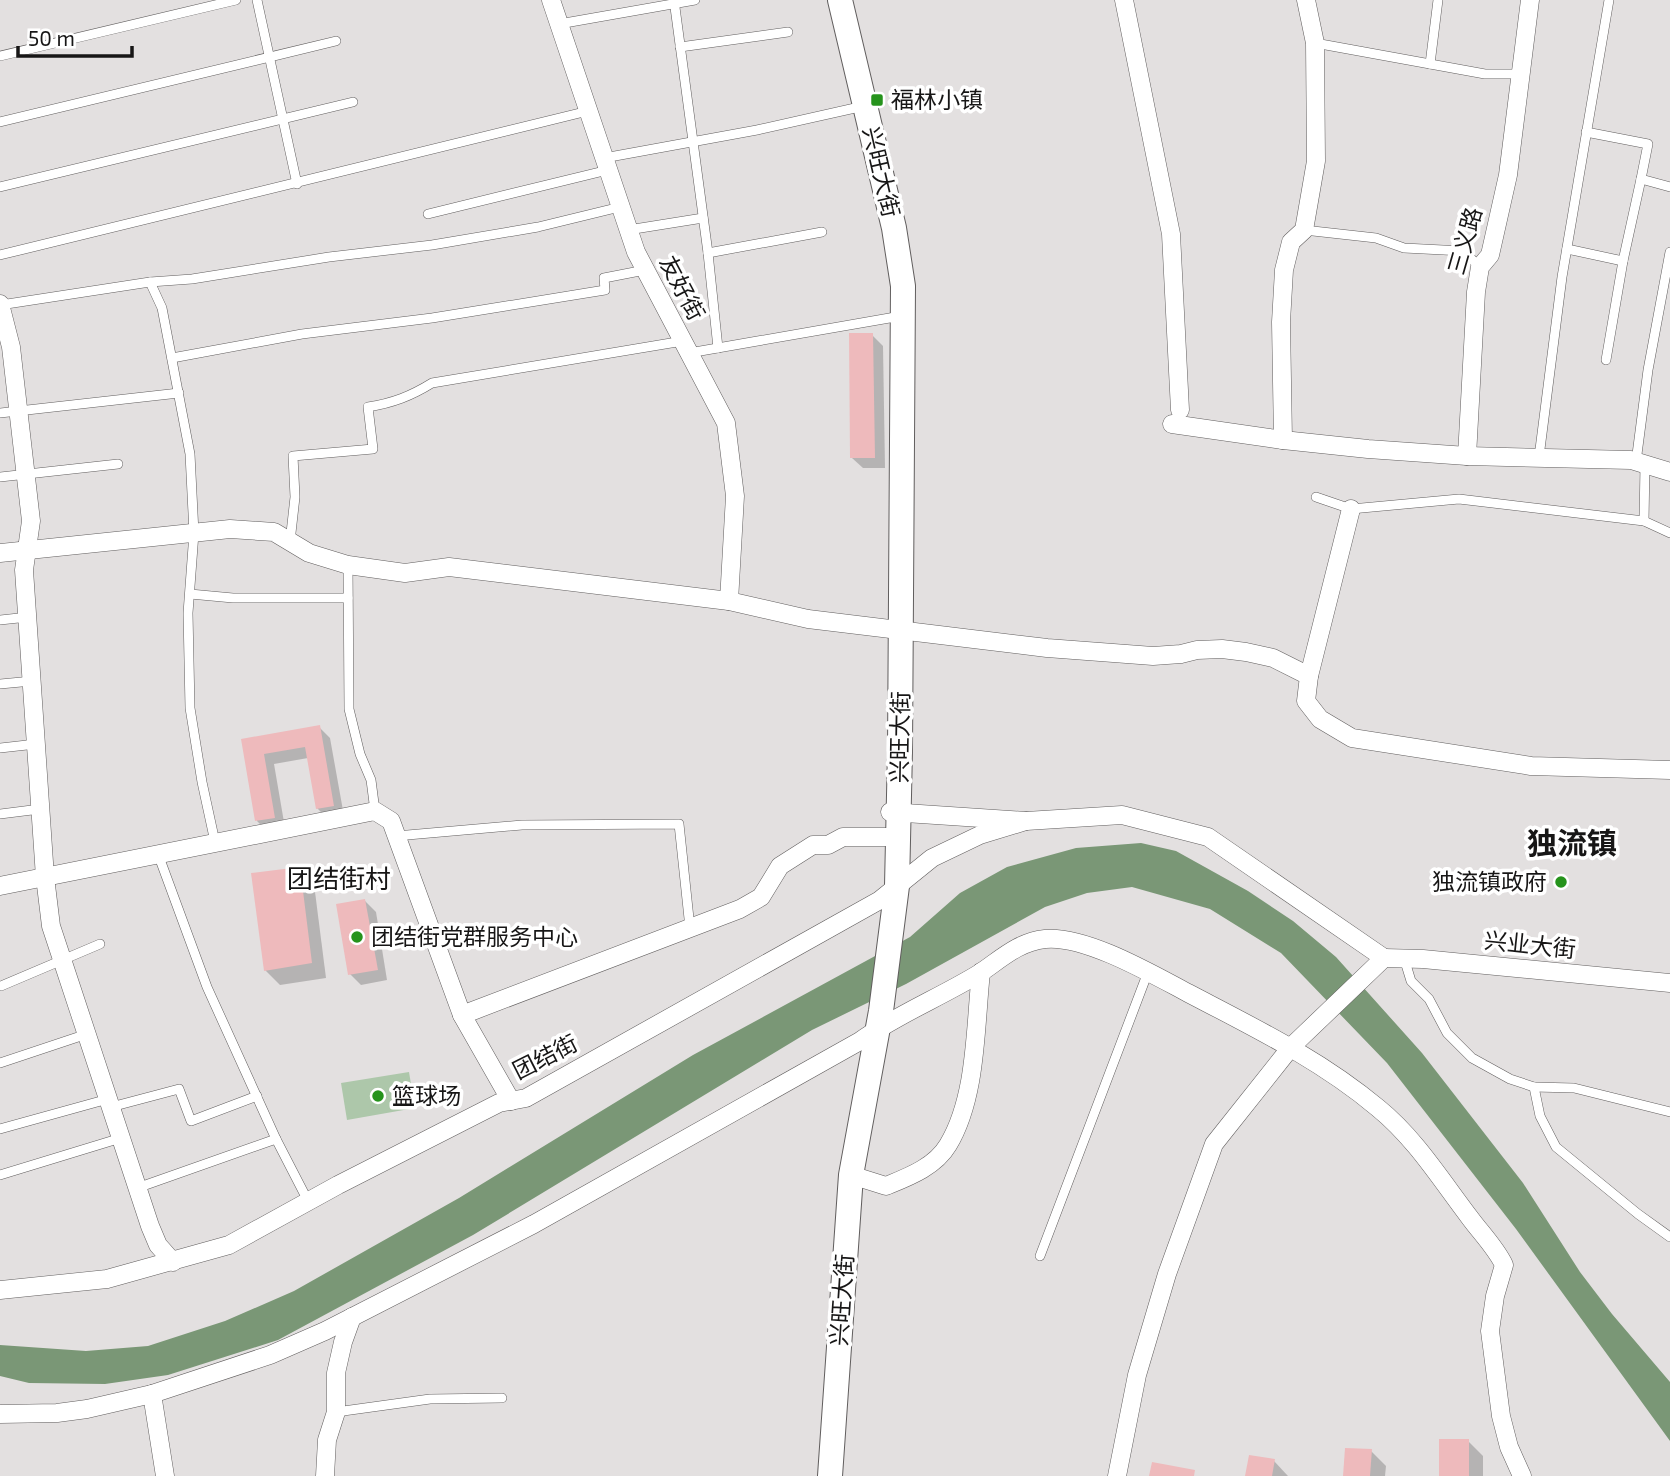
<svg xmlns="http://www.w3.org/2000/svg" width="1670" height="1476" viewBox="0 0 1670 1476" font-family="'Exo 2','Noto Sans SC',sans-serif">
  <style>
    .green { fill: #adc7aa }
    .water { fill: #7a9776 }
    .shadow { fill: #0003 }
    .building { fill: #eebabc }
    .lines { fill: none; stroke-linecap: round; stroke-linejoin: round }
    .lane-casing { stroke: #615e5e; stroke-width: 10 }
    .street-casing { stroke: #615e5e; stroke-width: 19 }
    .secondary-casing { stroke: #615e5e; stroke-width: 26 }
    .lane { stroke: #fff; stroke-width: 9 }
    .street { stroke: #fff; stroke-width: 18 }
    .secondary { stroke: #fff; stroke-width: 24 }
    .poi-dot { fill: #26931c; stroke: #fff; stroke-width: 2.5 }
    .labels { text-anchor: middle; stroke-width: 7; stroke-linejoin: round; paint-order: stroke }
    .poi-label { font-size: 23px; fill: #171616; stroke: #fff; text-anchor: start }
    .street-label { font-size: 23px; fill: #171616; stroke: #fff }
    .quarter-label { font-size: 26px; fill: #171616; stroke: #fff }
    .district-label { font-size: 30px; font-weight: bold; fill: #171616; stroke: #fff }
  </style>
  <rect width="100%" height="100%" fill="#e3e0e0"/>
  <path class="green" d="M 409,1072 L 415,1108 L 347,1120 L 341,1083 Z"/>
  <path class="water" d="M 1141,843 L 1176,851 L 1248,891 L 1293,921 L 1336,957 L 1422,1053 L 1523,1183 L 1580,1272 L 1612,1314 L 1670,1382 L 1670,1441 L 1516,1229 L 1387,1063 L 1281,953 L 1210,909 L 1132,887 L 1087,893 L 1045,907 L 906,984 L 812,1030 L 473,1235 L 278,1340 L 168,1375 L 105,1384 L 29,1383 L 0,1376 L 0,1345 L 86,1351 L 148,1346 L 225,1321 L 294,1291 L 459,1198 L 693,1055 L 910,937 L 960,893 L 1007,867 L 1076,848 Z"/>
  <g class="shadow">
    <path d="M 872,335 L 883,346 L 885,468 L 863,468 L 852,458 Z"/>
    <path d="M 319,727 L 330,738 L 344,816 L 328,819 L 317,808 L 308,758 L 274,764 L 285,828 L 268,832 L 257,821 L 243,740 Z"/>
    <path d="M 299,869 L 314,884 L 326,978 L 280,985 L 265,970 Z"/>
    <path d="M 365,901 L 376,912 L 387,980 L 361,985 L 350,974 Z"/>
    <path d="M 1468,1441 L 1483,1456 L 1483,1476 L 1440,1476 Z"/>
    <path d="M 1371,1451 L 1386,1466 L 1385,1476 L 1345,1476 Z"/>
    <path d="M 1274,1461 L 1288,1476 L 1247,1476 Z"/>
  </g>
  <g class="building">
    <path d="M 849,333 L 873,333 L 875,458 L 850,458 Z"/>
    <path d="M 320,725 L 334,806 L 316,809 L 305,747 L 264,754 L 275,818 L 255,821 L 241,739 Z"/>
    <path d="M 300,867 L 312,963 L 264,971 L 251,873 Z"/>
    <path d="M 365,899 L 378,970 L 348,975 L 336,904 Z"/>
    <rect x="1439" y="1439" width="30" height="37"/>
    <path d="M 1345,1448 L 1372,1449 L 1370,1476 L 1343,1476 Z"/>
    <path d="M 1249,1455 L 1275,1459 L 1272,1476 L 1245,1476 Z"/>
    <path d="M 1152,1462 L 1195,1470 L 1194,1476 L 1149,1476 Z"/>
  </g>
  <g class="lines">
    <g class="lane-casing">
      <g id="lane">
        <path d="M 257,0 L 297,184"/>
        <path d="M 674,0 L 708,253 L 718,348"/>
        <path d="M 559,24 L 695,0"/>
        <path d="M 1315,43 L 1485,74 L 1521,74"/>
        <path d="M 680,47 L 788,32"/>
        <path d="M 0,56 L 236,0"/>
        <path d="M 1430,64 L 1438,0"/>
        <path d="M 0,122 L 336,41"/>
        <path d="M 1586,132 L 1648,144 L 1641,179 L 1670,187"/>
        <path d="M 604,158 L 757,130 L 864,106"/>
        <path d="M 0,187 L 353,102"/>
        <path d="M 428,214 L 608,170"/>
        <path d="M 628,230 L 703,218"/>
        <path d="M 1304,230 L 1376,238 L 1404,248 L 1463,251 L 1480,267"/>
        <path d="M 1567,249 L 1623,261"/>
        <path d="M 708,253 L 822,232"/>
        <path d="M 0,255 L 588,111"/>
        <path d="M 150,282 L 162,308 L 190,454 L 194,533 L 188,613 L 190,708 L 202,782 L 215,842"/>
        <path d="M 0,305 L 150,282 L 192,279 L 329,257 L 432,245 L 538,227 L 620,207"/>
        <path d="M 689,353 L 901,316"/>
        <path d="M 172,358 L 302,334 L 432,318 L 605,290 L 604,278 L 645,270"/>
        <path d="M 1606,360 L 1623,261 L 1641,179"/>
        <path d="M 0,413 L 179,393"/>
        <path d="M 1539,457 L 1562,277 L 1609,0"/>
        <path d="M 1636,462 L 1648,370 L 1670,252"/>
        <path d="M 0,477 L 118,464"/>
        <path d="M 1316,497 L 1351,509 L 1459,499 L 1644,521 L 1670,533"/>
        <path d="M 1644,521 L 1645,465"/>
        <path d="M 290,542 L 295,497 L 293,456 L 373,449 L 368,407 C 393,403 411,396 432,383 L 683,341"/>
        <path d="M 348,565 L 349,709 L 360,754 L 371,780 L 375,811"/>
        <path d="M 190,594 L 233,598 L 348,598"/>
        <path d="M 0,620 L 28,617"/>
        <path d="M 0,684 L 32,681"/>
        <path d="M 0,748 L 36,744"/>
        <path d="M 0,814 L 40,809"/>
        <path d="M 396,836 L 522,825 L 679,824 L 690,928"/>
        <path d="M 158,854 L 207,987 L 276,1139 L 308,1201"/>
        <path d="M 1404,958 L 1411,981 L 1429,999 L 1447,1033 L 1472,1058 L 1510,1079 L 1534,1087 L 1540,1116 L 1556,1147 L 1638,1214 L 1670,1237"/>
        <path d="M 1,986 L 100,944"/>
        <path d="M 0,1063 L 87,1034"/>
        <path d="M 1534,1087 L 1574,1088 L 1670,1112"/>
        <path d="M 111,1107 L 179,1089 L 191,1121 L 257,1096"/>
        <path d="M 0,1129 L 108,1099"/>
        <path d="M 0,1175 L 121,1138"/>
        <path d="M 137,1188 L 276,1139"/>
        <path d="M 1040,1256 L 1148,972"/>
        <path d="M 336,1412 L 430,1399 L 502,1398"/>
      </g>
    </g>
    <g class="street-casing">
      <g id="street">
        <path d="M 551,0 L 636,252 L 726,423 L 735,496 L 729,601"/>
        <path d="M 1124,0 L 1171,234 L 1180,410"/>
        <path d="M 0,304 L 11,347 L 31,521 L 24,570 L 45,877 L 51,926 L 150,1226 L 158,1245 L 173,1262"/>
        <path d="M 1172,424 L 1283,440 L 1368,449 L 1467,456 L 1631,460 L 1670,472"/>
        <path d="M 1283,440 L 1281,322 L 1284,270 L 1291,242 L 1304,230 L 1316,161 L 1315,43 L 1306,0"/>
        <path d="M 1467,456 L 1476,292 L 1480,267 L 1490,255 L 1508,175 L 1530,0"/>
        <path d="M 0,553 L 230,529 L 274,532 L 309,553 L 348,565 L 405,573 L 449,567 L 729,601 L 808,619 L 1047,648 L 1153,656 L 1181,654 L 1197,650 L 1222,649 L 1246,652 L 1273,658 L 1309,676 L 1306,701 L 1320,719 L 1352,738 L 1531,766 L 1670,770"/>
        <path d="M 1309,676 L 1351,509"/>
        <path d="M 890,812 L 1026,821 L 1122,815 L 1208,837 L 1384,958"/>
        <path d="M 0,886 L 375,811 L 391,821 L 462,1015 L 511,1101"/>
        <path d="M 1384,958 L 1423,959 L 1670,983"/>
        <path d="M 462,1015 L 740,909 L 761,897 L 780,866 L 813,845 L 828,845 L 843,837 L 899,837"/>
        <path d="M 851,1175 L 886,1186 C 908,1177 935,1167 948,1145 C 977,1097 975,1027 981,972"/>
        <path d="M 0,1290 L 107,1279 L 229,1245 L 338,1185 L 499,1103 L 526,1098 L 880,900 L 932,858 L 980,835 L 1026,821"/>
        <path d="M 152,1394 L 165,1476"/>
        <path d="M 0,1414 L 57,1413 L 87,1409 L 152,1394 L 270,1355 L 325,1331 L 534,1224 L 860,1041 C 898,1014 941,997 980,973 C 1001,959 1018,942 1045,939 C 1085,935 1152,974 1188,993 C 1253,1027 1321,1060 1378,1108 C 1415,1138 1441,1180 1470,1218 C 1481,1233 1496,1248 1504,1265 L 1495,1296 L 1490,1331 L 1501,1416 L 1509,1447 L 1522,1476"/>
        <path d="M 325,1476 L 327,1440 L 336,1412 L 336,1373 L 343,1342 L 352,1317"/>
        <path d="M 1117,1476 L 1137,1375 L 1167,1274 L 1214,1144 L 1291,1047 L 1384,958"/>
      </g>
    </g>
    <g class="secondary-casing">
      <path id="secondary" d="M 830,1476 L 851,1175 L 881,1011 L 897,886 L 900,750 L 903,286 L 894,228 L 840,0"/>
    </g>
    <use href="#lane" class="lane"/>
    <use href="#street" class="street"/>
    <use href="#secondary" class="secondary"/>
  </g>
  <g class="poi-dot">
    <rect x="870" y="93" width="14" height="14" rx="3.5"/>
    <circle cx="1561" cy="882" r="7"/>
    <circle cx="357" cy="937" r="7"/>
    <circle cx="378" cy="1096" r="7"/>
  </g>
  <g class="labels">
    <g class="poi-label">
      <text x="891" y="108">福林小镇</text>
      <text x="1547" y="890" text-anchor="end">独流镇政府</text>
      <text x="371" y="945">团结街党群服务中心</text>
      <text x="392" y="1104">篮球场</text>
    </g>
    <g class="street-label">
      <text transform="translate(881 172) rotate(77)" y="8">兴旺大街</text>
      <text transform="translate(1465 241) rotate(-74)" y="8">三义路</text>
      <text transform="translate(682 288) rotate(62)" y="8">友好街</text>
      <text transform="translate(900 737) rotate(-89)" y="8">兴旺大街</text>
      <text transform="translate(1530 945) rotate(6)" y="8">兴业大街</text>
      <text transform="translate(545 1057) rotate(-27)" y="8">团结街</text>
      <text transform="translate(842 1300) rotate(-86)" y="8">兴旺大街</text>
    </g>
    <g class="quarter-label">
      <text x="339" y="888">团结街村</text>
    </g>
    <g class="district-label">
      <text x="1572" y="854">独流镇</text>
    </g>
  </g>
  <path d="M18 46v10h114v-10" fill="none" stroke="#171616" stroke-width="3.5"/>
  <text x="28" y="46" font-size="21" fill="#171616" stroke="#ffffff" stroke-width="5" paint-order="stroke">50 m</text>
</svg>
